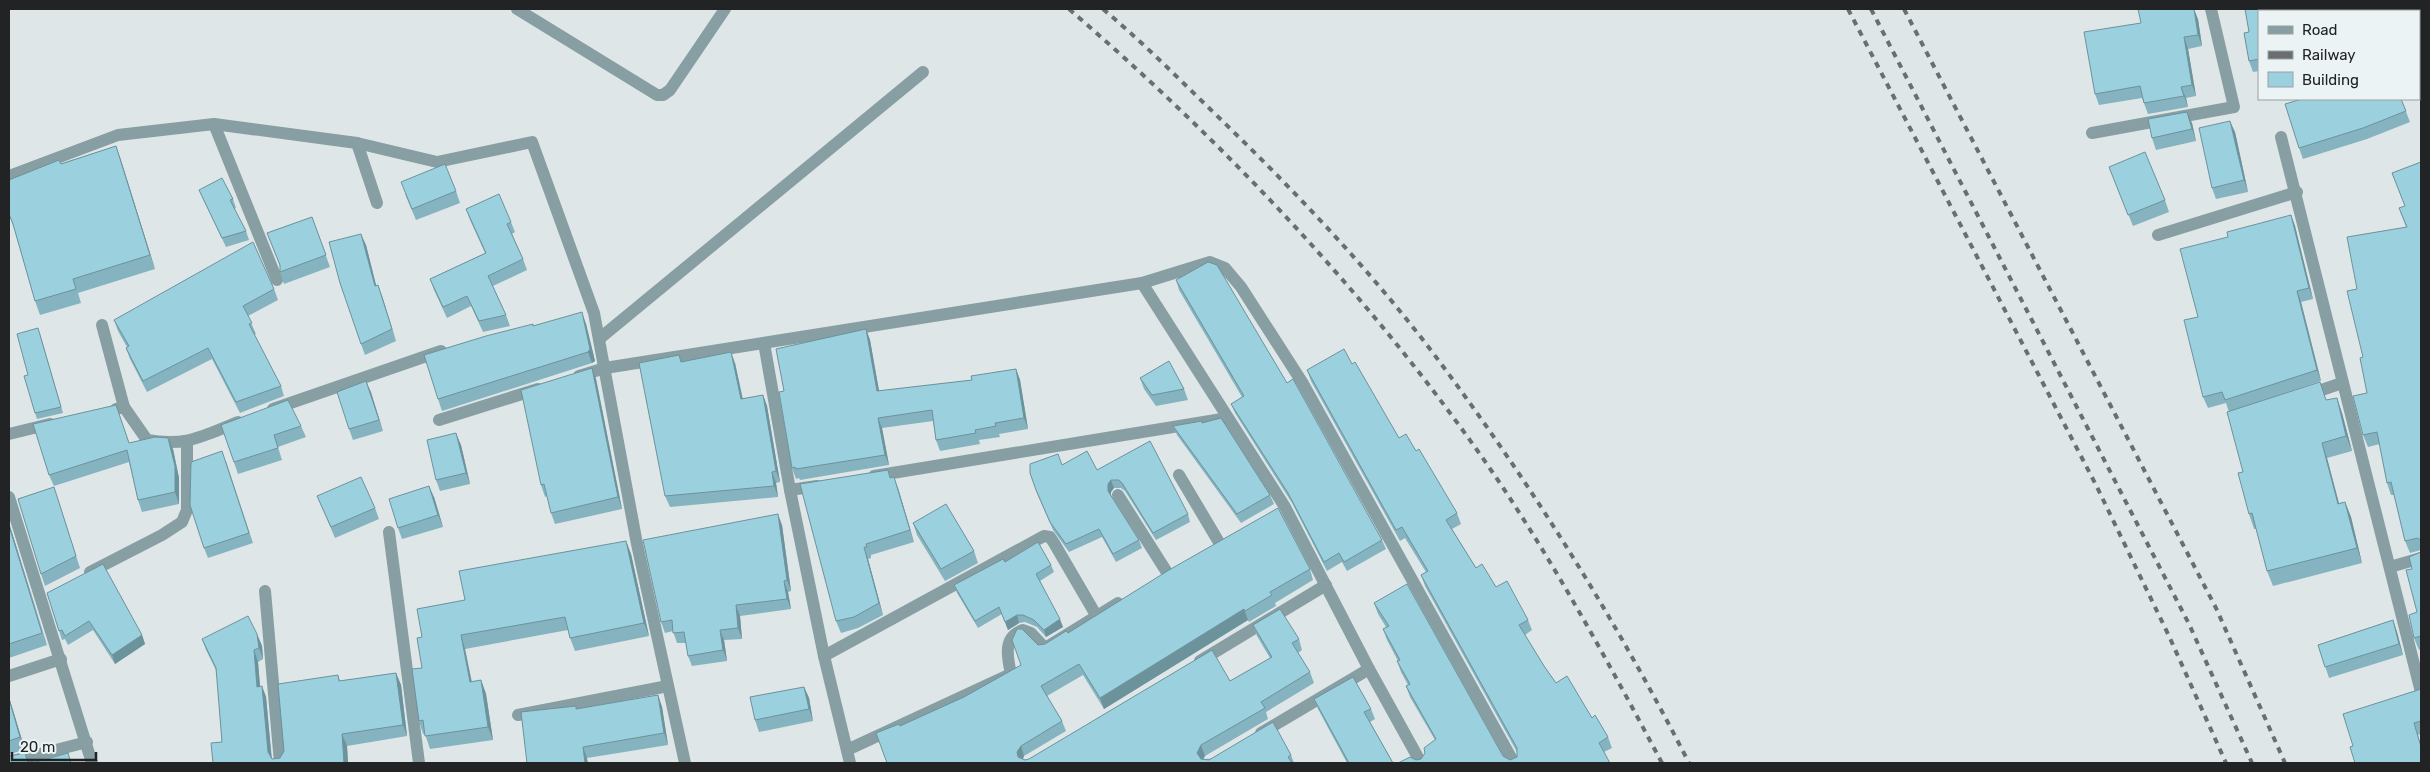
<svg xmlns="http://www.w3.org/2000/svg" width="2430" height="772" viewBox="0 0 2430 772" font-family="Rubik,sans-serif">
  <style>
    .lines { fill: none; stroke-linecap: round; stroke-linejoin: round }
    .minor { stroke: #879ea3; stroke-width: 12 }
    .rail { stroke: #6a6e6f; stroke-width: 4; stroke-dasharray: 6 6; stroke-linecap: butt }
    .wall { fill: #85b4c0 }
    .shaded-wall { fill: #6c929c }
    .building { fill: #9bd1df; stroke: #6c929c }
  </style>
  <rect width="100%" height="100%" fill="#dfe6e7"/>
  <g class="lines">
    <g class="minor">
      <path d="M 517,9 L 657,95 L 663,95 L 670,90 L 725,9"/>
      <path d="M 2413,9 L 2414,11"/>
      <path d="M 214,124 L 277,280"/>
      <path d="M 2092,133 L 2234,107 L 2211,9"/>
      <path d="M 2281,137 L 2421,692"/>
      <path d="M 357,143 L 377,203"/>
      <path d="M 9,176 L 118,135 L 214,124 L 357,143 L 437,162 L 532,142 L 594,313 L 637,544 L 685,763"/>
      <path d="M 2158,235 L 2297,192"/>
      <path d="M 1142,283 L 1210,262 L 1225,268 L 1241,287 L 1302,382 L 1514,763"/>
      <path d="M 102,325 L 124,407 L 116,409"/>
      <path d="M 599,339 L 923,72"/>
      <path d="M 764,343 L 790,490 L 824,656 L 850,763"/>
      <path d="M 579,376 L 605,368 L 1142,283 L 1285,507 L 1369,669 L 1421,763"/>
      <path d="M 2307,395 L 2342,383"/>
      <path d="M 124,407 L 147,440 C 186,447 203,436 238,422"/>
      <path d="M 273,409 L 441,351"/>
      <path d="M 439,420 L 538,389"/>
      <path d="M 9,434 L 50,424"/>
      <path d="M 1179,475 L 1220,544"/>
      <path d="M 874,476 L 1228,418"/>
      <path d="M 790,490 L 817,486"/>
      <path d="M 1118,495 L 1168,574"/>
      <path d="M 9,497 L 92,763"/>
      <path d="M 389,532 L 419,763"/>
      <path d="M 2390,567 L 2421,558"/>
      <path d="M 90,572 L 162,535 L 182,522 L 187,510 L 187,442"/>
      <path d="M 265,591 L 280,763"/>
      <path d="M 824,656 L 1044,536 L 1050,537 L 1054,543 L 1096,615"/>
      <path d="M 1200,661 L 1326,585"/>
      <path d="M 9,676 L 61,659"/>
      <path d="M 518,715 L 668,686"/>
      <path d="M 1261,733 L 1369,669"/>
      <path d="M 847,750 L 1011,674 C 1007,656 1003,637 1023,630 L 1031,633 L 1045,648 L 1118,603"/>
      <path d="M 9,762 L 87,742"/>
    </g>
    <g class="rail">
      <path d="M 1069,9 C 1221,140 1360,286 1477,450 C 1546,547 1606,658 1662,763"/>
      <path d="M 1103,9 C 1140,40 1174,74 1209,108 C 1291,187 1371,270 1439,361 C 1534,488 1617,622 1689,763"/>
      <path d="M 1848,9 L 2096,485 L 2169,636 L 2226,763"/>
      <path d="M 1871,9 L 2189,624 L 2252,763"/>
      <path d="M 1904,9 L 2216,608 L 2285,763"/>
    </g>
  </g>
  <g class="wall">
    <path d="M 2245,9 L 2300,9 L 2300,11 L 2259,11 L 2259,71 L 2253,72 L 2249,61 L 2244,33 L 2249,32 Z"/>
    <path d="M 2198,19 L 2202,46 L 2188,49 L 2196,96 L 2186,98 L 2188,107 L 2148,114 L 2142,98 L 2099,105 L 2095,94 Z"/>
    <path d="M 2401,99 L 2410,122 L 2367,139 L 2303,159 L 2299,148 Z"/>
    <path d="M 2192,123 L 2196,141 L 2156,150 L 2152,138 Z"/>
    <path d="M 2235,132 L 2248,192 L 2216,199 L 2212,188 Z"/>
    <path d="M 116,146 L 155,269 L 78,293 L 81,303 L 40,315 L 35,301 L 14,228 L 9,215 L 9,180 Z"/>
    <path d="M 2421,162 L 2421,550 L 2410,553 L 2405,541 L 2394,495 L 2391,495 L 2387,483 L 2380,444 L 2368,447 L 2363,435 L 2367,393 L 2357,289 L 2406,227 L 2399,208 L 2405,206 L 2392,173 Z"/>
    <path d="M 2109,167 L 2165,200 L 2169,212 L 2133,226 Z"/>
    <path d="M 199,190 L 233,199 L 236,208 L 234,209 L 246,231 L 249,240 L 226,247 L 203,199 Z"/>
    <path d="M 456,191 L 460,203 L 416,220 L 405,194 Z"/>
    <path d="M 466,209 L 511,222 L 515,232 L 512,234 L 523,259 L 527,270 L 493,286 L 506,315 L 510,326 L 483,332 L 471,306 L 447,318 L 434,290 L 430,279 L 485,253 L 470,220 Z"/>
    <path d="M 2291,215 L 2295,226 L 2313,299 L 2301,302 L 2321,381 L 2229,412 L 2226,403 L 2208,408 L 2203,397 L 2198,317 L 2228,237 Z"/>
    <path d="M 312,217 L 330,267 L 284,284 L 280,272 L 280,266 L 267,233 Z"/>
    <path d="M 366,245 L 376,285 L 382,296 L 396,341 L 365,355 L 361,344 Z"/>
    <path d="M 1176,280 L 1382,540 L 1386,549 L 1347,571 L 1342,562 L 1327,571 L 1292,503 L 1235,413 L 1231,404 L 1242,397 L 1179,290 Z"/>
    <path d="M 274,289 L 278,300 L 248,316 L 256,334 L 254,335 L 281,386 L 284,396 L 240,413 L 212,359 L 147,392 L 130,359 L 126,348 L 127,347 L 118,331 L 114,320 Z"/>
    <path d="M 586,324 L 595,361 L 592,363 L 442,411 L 438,399 L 533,326 Z"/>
    <path d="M 866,329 L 870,340 L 879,391 L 972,380 L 1016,369 L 1020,380 L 1028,429 L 999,434 L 1000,437 L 979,440 L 980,444 L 940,451 L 936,440 L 933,421 L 882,428 L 889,465 L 800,480 L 799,478 L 796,479 L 792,468 Z"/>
    <path d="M 40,334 L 63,413 L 37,419 L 35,413 L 28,375 Z"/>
    <path d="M 682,362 L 735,363 L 743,399 L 763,395 L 767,406 L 780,482 L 776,483 L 778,497 L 670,507 L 665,496 Z"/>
    <path d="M 1352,364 L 1399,438 L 1416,451 L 1457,513 L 1461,524 L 1452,529 L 1476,568 L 1496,587 L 1528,620 L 1532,630 L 1525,635 L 1544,666 L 1556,683 L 1592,718 L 1608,737 L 1612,748 L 1604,752 L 1610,763 L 1416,760 L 1421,759 L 1435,740 L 1410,697 L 1406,686 L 1408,685 L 1401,672 L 1397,661 L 1398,661 L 1387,640 L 1383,629 L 1386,627 L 1378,614 L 1374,603 L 1503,756 L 1510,760 L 1517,757 L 1517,752 L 1425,586 L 1421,575 L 1426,572 L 1405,538 L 1400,541 L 1311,381 L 1307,370 Z"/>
    <path d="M 592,368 L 596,379 L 622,509 L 555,524 L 551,513 L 547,496 L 545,497 L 541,485 Z"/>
    <path d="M 1140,378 L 1184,389 L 1188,400 L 1156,406 L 1144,389 Z"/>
    <path d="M 366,381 L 383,431 L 353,440 L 349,429 Z"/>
    <path d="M 2337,398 L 2342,413 L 2352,451 L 2327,458 L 2339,503 L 2345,502 L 2351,517 L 2362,563 L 2273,586 L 2267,571 L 2256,529 L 2254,529 L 2249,514 L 2243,472 L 2326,400 Z"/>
    <path d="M 116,405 L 129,443 L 173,449 L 179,478 L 179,504 L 142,512 L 138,500 L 129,462 L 54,486 L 49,475 Z"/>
    <path d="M 1202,423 L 1270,495 L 1274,504 L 1241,523 L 1177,435 L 1173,426 Z"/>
    <path d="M 221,425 L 301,426 L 306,437 L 278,447 L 282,460 L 238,474 Z"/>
    <path d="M 461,445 L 470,484 L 440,491 L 436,480 Z"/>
    <path d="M 226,461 L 253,543 L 208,558 L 204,548 Z"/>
    <path d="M 1062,465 L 1097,470 L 1188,514 L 1190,522 L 1156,540 L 1125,491 L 1121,488 L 1114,488 L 1111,492 L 1111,495 L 1139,540 L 1142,548 L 1116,562 L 1102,537 L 1069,552 L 1053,530 L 1039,498 L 1030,473 Z"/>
    <path d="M 888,470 L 891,478 L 898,488 L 914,542 L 871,555 L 871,558 L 868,559 L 883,615 L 858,628 L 841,633 L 836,621 Z"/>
    <path d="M 317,496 L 375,508 L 379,519 L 335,538 Z"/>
    <path d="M 434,497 L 443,527 L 402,539 L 398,528 Z"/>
    <path d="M 58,499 L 80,568 L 45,586 L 41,574 Z"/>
    <path d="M 9,523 L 47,645 L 9,658 Z"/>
    <path d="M 913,523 L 974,551 L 978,563 L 945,581 L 917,535 Z"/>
    <path d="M 782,525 L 791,591 L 788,592 L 791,609 L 740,616 L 742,639 L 724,640 L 727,661 L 692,666 L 688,656 L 686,643 L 677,643 L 673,631 L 665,633 L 661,622 Z"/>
    <path d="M 626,541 L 631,554 L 649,636 L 575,651 L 570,638 L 568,630 L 465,649 L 472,682 L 481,680 L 486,694 L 493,740 L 430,749 L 425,734 L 423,734 L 419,721 L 422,668 L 422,637 L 465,600 Z"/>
    <path d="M 2421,552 L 2421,649 L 2419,650 L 2414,638 L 2417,612 L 2412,569 Z"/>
    <path d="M 1005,562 L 1051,565 L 1054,572 L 1040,581 L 1063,627 L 1046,637 L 1037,627 L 1025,622 L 1019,623 L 1008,630 L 1002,614 L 978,628 L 957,593 L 954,585 Z"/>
    <path d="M 1310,569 L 1313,580 L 1275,603 L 1276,606 L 1249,622 L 1248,620 L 1104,709 L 1083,675 L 1047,696 L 1062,721 L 1066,731 L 1024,756 L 1023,759 L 1025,760 L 1029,759 L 1230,681 L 1270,658 L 1257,636 L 1253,625 L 1299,639 L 1302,650 L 1298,653 L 1310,672 L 1314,683 L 1266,712 L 1268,719 L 1205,756 L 1203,759 L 1291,755 L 1294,763 L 887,763 L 900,726 L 964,697 L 1021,665 L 1038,645 L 1045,644 L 1068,633 Z"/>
    <path d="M 47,593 L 142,635 L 145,644 L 115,664 L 93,630 L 68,645 L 65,639 L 62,640 Z"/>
    <path d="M 2393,620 L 2397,632 L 2403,655 L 2329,678 L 2318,645 Z"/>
    <path d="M 257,634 L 262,646 L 263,659 L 258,662 L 260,686 L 262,686 L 266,697 L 272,759 L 280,758 L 338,675 L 340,681 L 396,673 L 401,685 L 407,736 L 347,746 L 348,763 L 213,763 L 222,742 L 217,672 L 206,650 L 202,639 Z"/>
    <path d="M 804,687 L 809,698 L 813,721 L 759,732 L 755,720 Z"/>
    <path d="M 2421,689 L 2421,734 L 2418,735 L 2421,745 L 2421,763 L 2353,746 Z"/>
    <path d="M 658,695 L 662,707 L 668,745 L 587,758 L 527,763 L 577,709 Z"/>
    <path d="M 9,697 L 25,750 L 9,754 Z"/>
    <path d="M 1314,699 L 1371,709 L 1375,719 L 1370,722 L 1393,763 L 1347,763 L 1318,709 Z"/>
  </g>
  <g class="shaded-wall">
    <path d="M 2194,9 L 2198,19 L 2202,46 L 2198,35 Z"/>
    <path d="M 2184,37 L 2188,49 L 2196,96 L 2192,85 Z"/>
    <path d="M 2181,87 L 2186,98 L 2188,107 L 2184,96 Z"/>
    <path d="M 2187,112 L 2192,123 L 2196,141 L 2192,129 Z"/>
    <path d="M 2230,121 L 2235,132 L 2248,192 L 2244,180 Z"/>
    <path d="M 116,146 L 121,160 L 155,269 L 150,255 Z"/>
    <path d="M 2291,215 L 2295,226 L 2313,299 L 2309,288 Z"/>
    <path d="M 361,234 L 366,245 L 379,297 L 375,286 Z"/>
    <path d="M 378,285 L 382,296 L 396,341 L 392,329 Z"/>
    <path d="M 2297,291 L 2301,302 L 2321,381 L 2317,370 Z"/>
    <path d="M 582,312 L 586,324 L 595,361 L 592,363 L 588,352 Z"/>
    <path d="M 866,329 L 870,340 L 881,402 L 877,391 Z"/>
    <path d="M 731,352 L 735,363 L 745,411 L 741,399 Z"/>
    <path d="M 592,368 L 596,379 L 622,509 L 618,497 Z"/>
    <path d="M 1016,369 L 1020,380 L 1028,429 L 1024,418 Z"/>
    <path d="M 366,381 L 371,392 L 383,431 L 379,420 Z"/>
    <path d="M 763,395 L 767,406 L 780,482 L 776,471 Z"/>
    <path d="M 2337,398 L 2342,413 L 2352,451 L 2346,436 Z"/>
    <path d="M 878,418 L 882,428 L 889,465 L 885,455 Z"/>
    <path d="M 456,433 L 461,445 L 470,484 L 466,473 Z"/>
    <path d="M 168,438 L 173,449 L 179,478 L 179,504 L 175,492 Z"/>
    <path d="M 2322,443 L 2327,458 L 2343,519 L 2338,504 Z"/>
    <path d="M 772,472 L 776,483 L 778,497 L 774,486 Z"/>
    <path d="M 894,477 L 898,488 L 914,542 L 910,530 Z"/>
    <path d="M 1111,480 L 1114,488 L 1111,492 L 1111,499 L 1108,491 L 1108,484 Z"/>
    <path d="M 429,486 L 434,497 L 443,527 L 438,515 Z"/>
    <path d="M 2345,502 L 2351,517 L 2362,563 L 2357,548 Z"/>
    <path d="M 778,514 L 782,525 L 791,591 L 787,580 Z"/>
    <path d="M 9,523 L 47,645 L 9,526 Z"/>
    <path d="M 626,541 L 631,554 L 649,636 L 644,623 Z"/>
    <path d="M 864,547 L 868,559 L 883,615 L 879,603 Z"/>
    <path d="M 784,581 L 788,592 L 791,609 L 787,599 Z"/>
    <path d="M 736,605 L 740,616 L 742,639 L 738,628 Z"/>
    <path d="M 1244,609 L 1248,620 L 1104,709 L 1100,698 Z"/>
    <path d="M 1017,615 L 1019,623 L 1008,630 L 1005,622 Z"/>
    <path d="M 1060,619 L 1063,627 L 1046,637 L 1044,630 Z"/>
    <path d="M 2393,620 L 2397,632 L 2403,655 L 2399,644 Z"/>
    <path d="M 720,630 L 724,640 L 727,661 L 723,650 Z"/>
    <path d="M 257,634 L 262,646 L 263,659 L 259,648 Z"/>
    <path d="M 142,635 L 145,644 L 115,664 L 112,655 Z"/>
    <path d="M 461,635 L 465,649 L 474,695 L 470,682 Z"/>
    <path d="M 254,650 L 258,662 L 261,698 L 257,687 Z"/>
    <path d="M 396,673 L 401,685 L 407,736 L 403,725 Z"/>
    <path d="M 481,680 L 486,694 L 493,740 L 488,727 Z"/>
    <path d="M 262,686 L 266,697 L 272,763 L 268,752 Z"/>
    <path d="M 804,687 L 809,698 L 813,721 L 809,709 Z"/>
    <path d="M 658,695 L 662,707 L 668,745 L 664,733 Z"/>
    <path d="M 9,697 L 25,750 L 20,737 L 9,699 Z"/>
    <path d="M 342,734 L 347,746 L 348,763 L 344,763 Z"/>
    <path d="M 1201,745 L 1205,756 L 1201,763 L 1197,753 Z"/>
    <path d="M 1021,746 L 1024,756 L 1021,763 L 1017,752 Z"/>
    <path d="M 583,747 L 587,758 L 588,763 L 585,763 Z"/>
  </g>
  <g class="building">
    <path d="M 2138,9 L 2194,9 L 2198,35 L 2184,37 L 2192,85 L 2181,87 L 2184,96 L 2144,103 L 2140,86 L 2095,94 L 2084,32 L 2141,23 Z"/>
    <path d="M 2245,9 L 2298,9 L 2298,11 L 2259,11 L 2259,59 L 2249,61 L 2244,33 L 2249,32 Z"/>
    <path d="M 2302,99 L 2401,99 L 2406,111 L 2363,128 L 2299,148 L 2285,104 Z"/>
    <path d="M 2187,112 L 2192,129 L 2152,138 L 2148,119 Z"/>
    <path d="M 2230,121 L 2244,180 L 2212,188 L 2199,128 Z"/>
    <path d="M 116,146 L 150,255 L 73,279 L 76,289 L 35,301 L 13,224 L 9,214 L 9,180 L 59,160 L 61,164 Z"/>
    <path d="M 2145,152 L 2165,200 L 2128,215 L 2109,167 Z"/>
    <path d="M 2421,162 L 2421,541 L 2418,538 L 2405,541 L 2391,482 L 2387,483 L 2377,432 L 2363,435 L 2353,396 L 2367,393 L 2360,358 L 2363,357 L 2347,291 L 2357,289 L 2347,237 L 2407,227 L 2399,208 L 2405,206 L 2392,173 Z"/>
    <path d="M 445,164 L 456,191 L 412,209 L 401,182 Z"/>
    <path d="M 222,178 L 233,199 L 230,200 L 246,231 L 222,238 L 199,190 Z"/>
    <path d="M 499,194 L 511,222 L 507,224 L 523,259 L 488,276 L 506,315 L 479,321 L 467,296 L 443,307 L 430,279 L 486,253 L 466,209 Z"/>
    <path d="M 2291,215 L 2309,288 L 2297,291 L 2317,370 L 2225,400 L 2222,392 L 2203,397 L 2184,320 L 2198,317 L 2180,249 L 2228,237 L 2227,232 Z"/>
    <path d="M 312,217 L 326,255 L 280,272 L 280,265 L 267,233 Z"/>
    <path d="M 361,234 L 375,286 L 378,285 L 392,329 L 361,344 L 340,283 L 329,242 Z"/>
    <path d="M 253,242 L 274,289 L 243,306 L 252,323 L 249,324 L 281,386 L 236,402 L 208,348 L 143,381 L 126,348 L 129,346 L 114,320 Z"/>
    <path d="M 1208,262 L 1217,265 L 1287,383 L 1293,379 L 1382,540 L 1344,562 L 1339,553 L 1324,562 L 1288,493 L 1231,404 L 1244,396 L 1176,280 Z"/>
    <path d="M 582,312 L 590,349 L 588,352 L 438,399 L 424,355 L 486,336 L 533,324 L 533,326 Z"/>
    <path d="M 38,328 L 61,407 L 35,413 L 24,376 L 28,375 L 17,334 Z"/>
    <path d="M 866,329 L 877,391 L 972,380 L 971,376 L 1016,369 L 1024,418 L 995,423 L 996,426 L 975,430 L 976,433 L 936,440 L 932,410 L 878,418 L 885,455 L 796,469 L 795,467 L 792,468 L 779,392 L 784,391 L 776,349 Z"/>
    <path d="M 1344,349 L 1352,364 L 1355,362 L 1399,438 L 1406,434 L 1416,451 L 1419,449 L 1457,513 L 1446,520 L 1476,568 L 1482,564 L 1496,587 L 1507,581 L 1528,620 L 1519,625 L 1544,666 L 1556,683 L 1567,676 L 1592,718 L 1595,715 L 1608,737 L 1599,743 L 1610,763 L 1398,763 L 1410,757 L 1416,760 L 1421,759 L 1425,753 L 1424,748 L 1436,739 L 1406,686 L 1410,684 L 1397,661 L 1400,660 L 1383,629 L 1389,626 L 1374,603 L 1407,584 L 1503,756 L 1510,760 L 1517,757 L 1517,748 L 1421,575 L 1428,571 L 1402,527 L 1396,530 L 1307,370 Z"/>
    <path d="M 731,352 L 741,399 L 763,395 L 776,471 L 772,472 L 774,486 L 665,496 L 639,363 L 679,355 L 681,362 Z"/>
    <path d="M 1169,361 L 1184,389 L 1152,395 L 1140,378 Z"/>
    <path d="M 592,368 L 618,497 L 551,513 L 544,484 L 541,485 L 521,390 Z"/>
    <path d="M 366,381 L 379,420 L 349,429 L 337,392 Z"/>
    <path d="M 2320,382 L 2326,400 L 2337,398 L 2346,436 L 2322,443 L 2338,504 L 2345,502 L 2357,548 L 2267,571 L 2252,513 L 2249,514 L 2238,473 L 2243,472 L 2227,412 Z"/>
    <path d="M 288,400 L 301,426 L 274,435 L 278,448 L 234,462 L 221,425 Z"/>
    <path d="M 116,405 L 129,443 L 155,437 L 168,438 L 175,466 L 175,492 L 138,500 L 127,450 L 49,475 L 33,424 Z"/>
    <path d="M 1221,418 L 1270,495 L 1237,514 L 1173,426 L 1202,421 L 1202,423 Z"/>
    <path d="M 456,433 L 466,473 L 436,480 L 427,440 Z"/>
    <path d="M 1150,441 L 1188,514 L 1153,533 L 1122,483 L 1119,480 L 1111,480 L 1108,484 L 1108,491 L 1139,540 L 1113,554 L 1099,529 L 1066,544 L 1050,522 L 1036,490 L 1030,473 L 1030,464 L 1058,454 L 1062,465 L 1087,451 L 1097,470 Z"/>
    <path d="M 222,451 L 249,533 L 204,548 L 190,505 L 191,462 Z"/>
    <path d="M 888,470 L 890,478 L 894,477 L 910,530 L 866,544 L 867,547 L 864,547 L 879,603 L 854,617 L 836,621 L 800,484 Z"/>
    <path d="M 361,477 L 375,508 L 331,527 L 317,496 Z"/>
    <path d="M 429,486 L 438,515 L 398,528 L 389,499 Z"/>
    <path d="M 54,487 L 76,556 L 41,574 L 18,499 Z"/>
    <path d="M 946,504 L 974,551 L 941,569 L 913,523 Z"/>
    <path d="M 1278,508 L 1310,569 L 1270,592 L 1272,595 L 1245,611 L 1244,609 L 1100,698 L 1079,664 L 1041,686 L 1062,721 L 1021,746 L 1017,752 L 1018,757 L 1025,760 L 1029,759 L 1212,650 L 1230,681 L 1272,657 L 1253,625 L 1280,609 L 1299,639 L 1292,643 L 1310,672 L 1261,702 L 1265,708 L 1201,745 L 1197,753 L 1201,759 L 1209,760 L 1273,722 L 1291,755 L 1288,757 L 1292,763 L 887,763 L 876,733 L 899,724 L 900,726 L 964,697 L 1021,665 L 1012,640 L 1017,629 L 1022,629 L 1038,645 L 1045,644 L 1066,631 L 1068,633 L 1169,570 Z"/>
    <path d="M 778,514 L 787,580 L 784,581 L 787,599 L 736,605 L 738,628 L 720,630 L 723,650 L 688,656 L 684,632 L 673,633 L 672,620 L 661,622 L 643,540 Z"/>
    <path d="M 9,526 L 42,633 L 9,644 Z"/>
    <path d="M 626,541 L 644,623 L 570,638 L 565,617 L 461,635 L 470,682 L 481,680 L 488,727 L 425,736 L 423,720 L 419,721 L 412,669 L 422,668 L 417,638 L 422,637 L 417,609 L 465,600 L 459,571 Z"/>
    <path d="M 1038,542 L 1051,565 L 1036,574 L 1060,619 L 1044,630 L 1034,620 L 1023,615 L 1017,615 L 1005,622 L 999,607 L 975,621 L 954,585 L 1003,559 L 1005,562 Z"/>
    <path d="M 2421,552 L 2421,636 L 2414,638 L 2409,615 L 2417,612 L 2406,570 L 2412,569 L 2409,557 Z"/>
    <path d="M 103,564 L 142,635 L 112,655 L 89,621 L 65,636 L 62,630 L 59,631 L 47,593 Z"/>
    <path d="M 248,616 L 257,634 L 259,648 L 254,650 L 257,687 L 262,686 L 268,752 L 272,759 L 280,758 L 284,751 L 278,684 L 338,675 L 339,681 L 396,673 L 403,725 L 342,734 L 344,763 L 213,763 L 211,743 L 222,742 L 216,668 L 202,639 Z"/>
    <path d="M 2393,620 L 2399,644 L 2325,667 L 2318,645 Z"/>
    <path d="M 1353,677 L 1371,709 L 1364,712 L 1393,763 L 1349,763 L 1314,699 Z"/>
    <path d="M 804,687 L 809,709 L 755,720 L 750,697 Z"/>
    <path d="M 2421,689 L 2421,721 L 2414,723 L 2421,747 L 2421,763 L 2355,763 L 2350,747 L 2353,746 L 2343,714 Z"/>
    <path d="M 658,695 L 664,733 L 583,747 L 585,763 L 527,763 L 521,712 L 576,706 L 576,709 Z"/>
    <path d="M 9,699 L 20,737 L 9,741 Z"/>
    <path d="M 25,753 L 28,763 L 9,763 L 9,756 Z"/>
    <path d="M 68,753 L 71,763 L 32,763 Z"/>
  </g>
  <rect width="2430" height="772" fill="none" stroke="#212324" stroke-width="20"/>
  <rect x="2258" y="10" width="162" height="90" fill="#ecf3f5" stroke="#9ba0a1"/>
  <rect x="2268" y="26" width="25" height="8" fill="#879ea3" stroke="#9ba0a1"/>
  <text x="2302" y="35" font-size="15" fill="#212324">Road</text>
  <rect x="2268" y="51" width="25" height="8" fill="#6a6e6f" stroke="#9ba0a1"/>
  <text x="2302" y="60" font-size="15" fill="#212324">Railway</text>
  <rect x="2268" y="72" width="25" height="15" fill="#9bd1df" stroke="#9ba0a1"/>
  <text x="2302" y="85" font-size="15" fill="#212324">Building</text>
  <path d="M12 752v8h84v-8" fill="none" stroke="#212324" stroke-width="2.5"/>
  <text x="20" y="752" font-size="15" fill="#212324" stroke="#ecf3f5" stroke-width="4" paint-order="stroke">20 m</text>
</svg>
